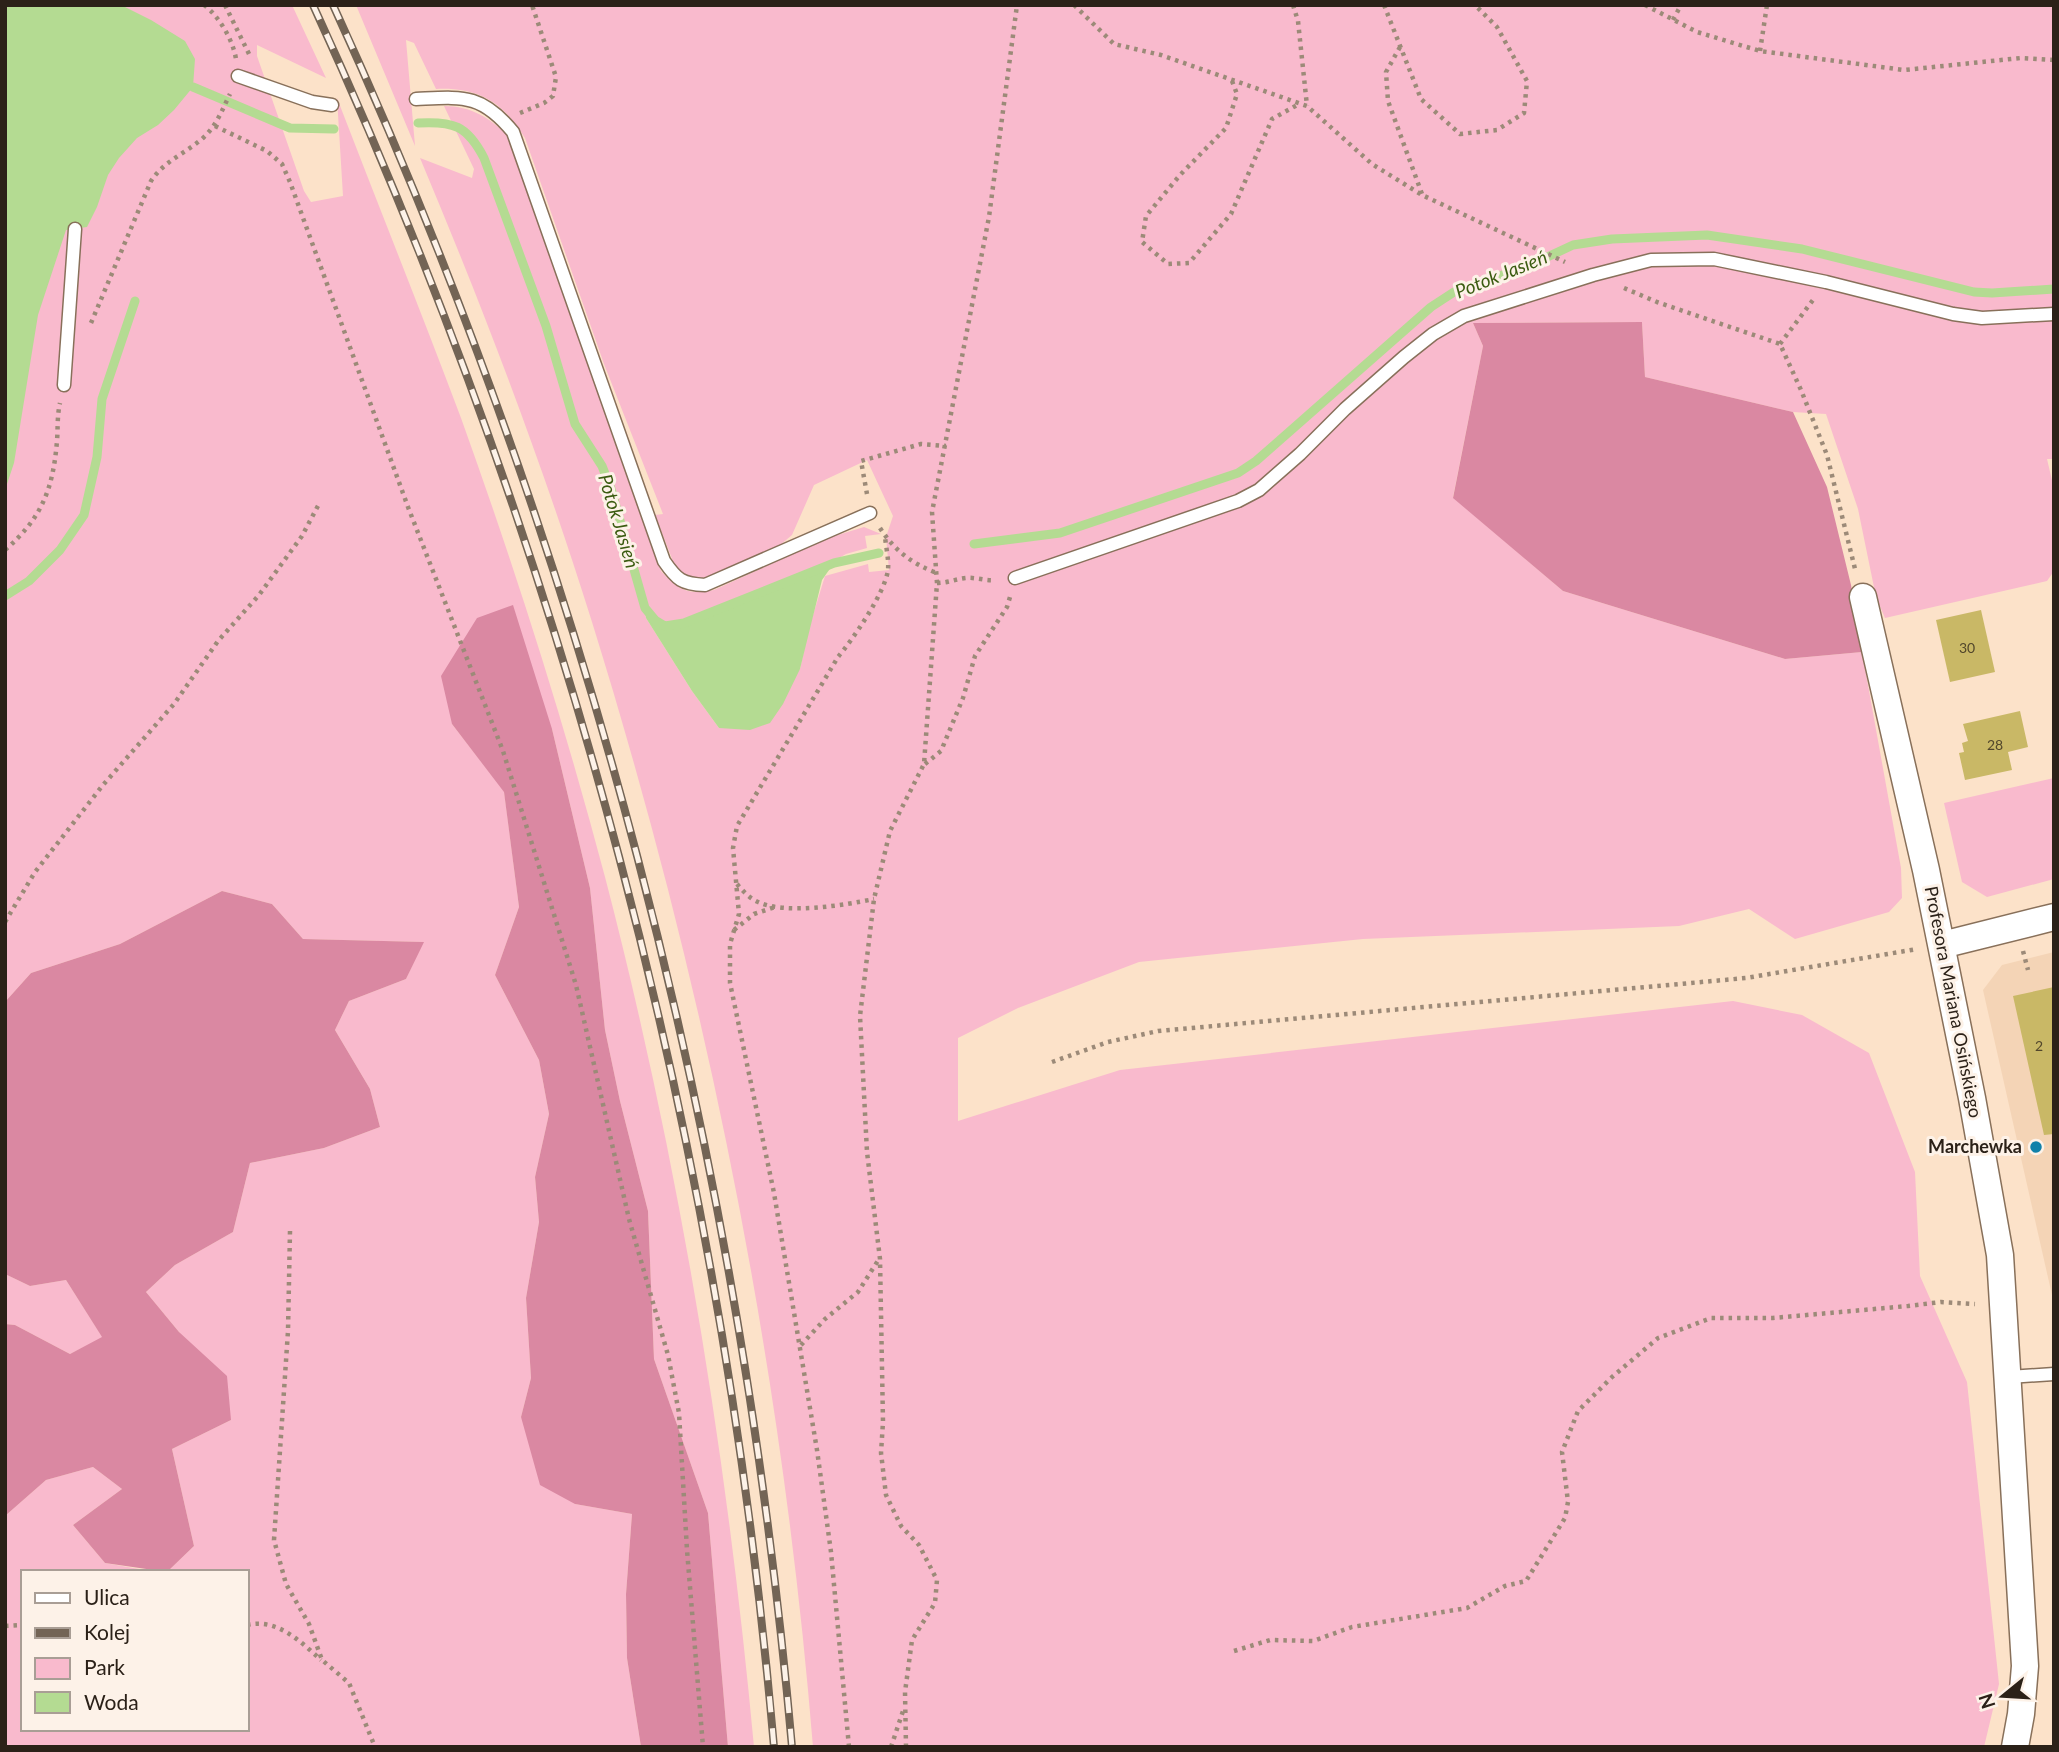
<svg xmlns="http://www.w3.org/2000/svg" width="2059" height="1752" viewBox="0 0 2059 1752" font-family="Lato,sans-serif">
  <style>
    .built { fill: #f4d4b6 }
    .green { fill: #f9bacd }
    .forest { fill: #da88a2 }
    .water { fill: #b4db92 }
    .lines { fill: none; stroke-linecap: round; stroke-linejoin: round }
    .stream { stroke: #b4db92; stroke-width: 9 }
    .building { fill: #c9b866 }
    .lane-casing { stroke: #88705a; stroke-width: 15 }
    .street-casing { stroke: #88705a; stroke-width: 29 }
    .path { stroke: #9c8a78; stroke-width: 4.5; stroke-dasharray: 3.5 5; stroke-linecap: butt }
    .lane { stroke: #fff; stroke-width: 12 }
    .street { stroke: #fff; stroke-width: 26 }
    .rail-casing { stroke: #736455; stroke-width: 8 }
    .rail { stroke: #fdf2e8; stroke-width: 5; stroke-dasharray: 16; stroke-linecap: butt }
    .poi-dot { fill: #1181a9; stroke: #fdf2e8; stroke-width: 2.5 }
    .labels { text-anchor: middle; stroke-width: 6; stroke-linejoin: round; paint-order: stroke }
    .number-label { font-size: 14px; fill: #52472c }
    .street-label { font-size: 18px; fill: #2b2118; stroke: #fdf2e8 }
    .poi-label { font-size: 18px; font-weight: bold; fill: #2b2118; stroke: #fdf2e8; text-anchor: end }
    .water-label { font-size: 19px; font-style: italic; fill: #3b5c11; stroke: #fdf2e8 }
  </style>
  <rect width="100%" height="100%" fill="#fce2c9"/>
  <path class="built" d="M 2054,952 L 2054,1304 L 1983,990 L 2002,965 Z"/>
  <g class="green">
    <path d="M 5,5 L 292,5 L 326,78 L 257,45 L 257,56 L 304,191 L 311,202 L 343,196 L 337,98 C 378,205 421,311 461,418 C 515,568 564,722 605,877 C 679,1161 727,1454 754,1747 L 728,1747 L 708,1513 L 654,1359 L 648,1211 L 620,1101 L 605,1030 L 590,888 L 552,729 L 452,724 L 504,791 L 519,907 L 495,975 L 539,1060 L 549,1114 L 535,1177 L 539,1222 L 526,1298 L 531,1378 L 521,1417 L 575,1504 L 632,1514 L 626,1594 L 627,1658 L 641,1747 L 5,1747 L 5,1516 L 46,1480 L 93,1467 L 122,1489 L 73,1525 L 105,1563 L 156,1572 L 23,1572 L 23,1729 L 247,1729 L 247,1572 L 167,1572 L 194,1546 L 172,1449 L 231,1420 L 179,1332 L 146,1292 L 175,1265 L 233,1232 L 250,1163 L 324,1148 L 380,1127 L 370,1089 L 335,1030 L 349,1001 L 406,979 L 423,942 L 303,939 L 272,904 L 222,891 L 120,944 L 31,973 L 5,1002 Z"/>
    <path d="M 356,5 L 2054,5 L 2054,459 L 2047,459 L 2054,489 L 2054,571 L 2047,581 L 1885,618 L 1876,597 L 1858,509 L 1826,414 L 1793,412 L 1645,377 L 1642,322 L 1473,323 L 1483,346 L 1453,497 L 1563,591 L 1785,659 L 1862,652 L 1901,868 L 1902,898 L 1889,912 L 1795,939 L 1749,909 L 1679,926 L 1363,939 L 1139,962 L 1018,1008 L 958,1038 L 958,1121 L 1120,1070 L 1733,1001 L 1802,1015 L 1869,1053 L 1915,1172 L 1920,1276 L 1967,1382 L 1999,1684 L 1984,1747 L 813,1747 C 782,1365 706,988 592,622 C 543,465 484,310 420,158 L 472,178 L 474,169 L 444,106 C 471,106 490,118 508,136 L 661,571 C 679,591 688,595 714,590 L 828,538 L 864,527 L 881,534 L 865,536 L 867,548 L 846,554 L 818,570 L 684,623 L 665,626 L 645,609 L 646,618 L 692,691 L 719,728 L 800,669 L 809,628 L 825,576 L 868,564 L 869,572 L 889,570 L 886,537 L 893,516 L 867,460 L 814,485 L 792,535 L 774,550 L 704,579 L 687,576 L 676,569 L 655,515 L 663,514 L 604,364 L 525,138 C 503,102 478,87 436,89 L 414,43 L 406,40 L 415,146 Z"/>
    <path d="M 2054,778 L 2054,879 L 1987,897 L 1962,882 L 1944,803 Z"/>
    <path d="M 5,1274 L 30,1286 L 66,1280 L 103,1338 L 70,1354 L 15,1325 L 5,1324 Z"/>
  </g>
  <g class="forest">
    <path d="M 1642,322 L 1645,377 L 1793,412 L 1827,487 L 1851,585 L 1862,652 L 1785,659 L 1563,591 L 1453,498 L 1483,346 L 1473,323 Z"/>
    <path d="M 513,605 L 552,729 L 590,888 L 605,1030 L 620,1101 L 648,1211 L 654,1359 L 708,1513 L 728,1747 L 641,1747 L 627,1658 L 626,1594 L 632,1514 L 575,1504 L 540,1485 L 521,1417 L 531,1378 L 526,1298 L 539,1222 L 535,1177 L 549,1114 L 539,1060 L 495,975 L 519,907 L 504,792 L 452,724 L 441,676 L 477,618 Z"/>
    <path d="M 222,891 L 272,904 L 303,939 L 424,942 L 406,979 L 349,1001 L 335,1030 L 370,1089 L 380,1127 L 324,1148 L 250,1163 L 233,1232 L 175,1265 L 146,1292 L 179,1332 L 227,1376 L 231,1420 L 172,1449 L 194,1546 L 167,1572 L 105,1563 L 73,1525 L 122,1489 L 93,1467 L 46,1480 L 5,1516 L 5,1324 L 15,1325 L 70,1354 L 102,1337 L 66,1280 L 30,1286 L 5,1274 L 5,1002 L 31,973 L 120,944 Z"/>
  </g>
  <g class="water">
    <path d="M 5,5 L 121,5 L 151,20 L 185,41 L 195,59 L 193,87 L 174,110 L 158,125 L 137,138 L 119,158 L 108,175 L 97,207 L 87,227 L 66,230 L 38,315 L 14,463 L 5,490 Z"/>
    <path d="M 834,563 L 822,580 L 800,669 L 783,704 L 770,723 L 750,730 L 719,728 L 692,691 L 646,618 L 645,608 L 655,620 L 664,626 L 684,623 Z"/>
  </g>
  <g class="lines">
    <g class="stream">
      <path d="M 193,87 L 290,128 L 334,129"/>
      <path d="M 418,123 C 453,121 467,125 484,158 L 546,326 L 575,424 L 602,466 L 611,489 L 645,608 L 655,620 L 665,626 L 684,623 L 834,563 L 879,553"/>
      <path d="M 974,544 L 1060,533 L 1238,473 L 1256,461 L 1431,307 L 1454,292 L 1528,266 L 1573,245 L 1612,239 L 1707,235 L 1802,249 L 1974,292 L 1992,293 L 2054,289"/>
      <path d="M 5,596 L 29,581 L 60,550 L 84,515 L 97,457 L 102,399 L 135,301"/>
    </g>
  </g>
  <g class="building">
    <path d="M 1981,610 L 1995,672 L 1950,682 L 1936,620 Z"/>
    <path d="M 2020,711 L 2028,747 L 2008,752 L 2012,770 L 1965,780 L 1959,753 L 1964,752 L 1962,743 L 1968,741 L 1963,724 Z"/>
    <path d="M 2054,987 L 2054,1134 L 2044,1135 L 2013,996 Z"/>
  </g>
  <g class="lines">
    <g class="lane-casing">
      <g id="lane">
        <path d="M 238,76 L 312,102 L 332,105"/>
        <path d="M 416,99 C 462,97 481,93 513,132 L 664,561 C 677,580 682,584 705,585 L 870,513"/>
        <path d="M 64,385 L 75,229"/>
        <path d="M 1015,578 L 1238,501 L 1259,490 L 1300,454 L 1345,409 L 1404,357 L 1433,334 L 1464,316 L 1593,275 L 1651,260 L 1714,259 L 1826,282 L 1953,314 L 1982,318 L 2054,314"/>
        <path d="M 2009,1377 L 2054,1374"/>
      </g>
    </g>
    <g class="street-casing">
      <g id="street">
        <path d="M 1863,597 L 1926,870 L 1972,1098 L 2000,1255 L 2025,1666 L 2021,1714 L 2015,1747"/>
        <path d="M 1942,945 L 2054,917"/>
      </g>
    </g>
    <g class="path">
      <path d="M 204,5 C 219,16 233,40 236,59"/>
      <path d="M 225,5 L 251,58"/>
      <path d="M 1074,5 L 1114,44 L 1161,55 L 1307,106 L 1372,164 L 1422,195 L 1565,262"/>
      <path d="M 1293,5 L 1298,21 L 1307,106"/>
      <path d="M 1384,5 L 1421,99 L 1460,134 L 1497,130 L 1524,113 L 1527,81 L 1497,27 L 1475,5"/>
      <path d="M 1645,5 L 1697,32 L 1760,51 L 1904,70 L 2021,58 L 2054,60"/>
      <path d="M 1673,20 L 1681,5"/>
      <path d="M 1400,47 L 1386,72 L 1388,101 L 1422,194"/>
      <path d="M 1760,51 L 1767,5"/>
      <path d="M 1232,81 L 1237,94 L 1226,128 L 1180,175 L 1146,216 L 1142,242 L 1168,264 L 1189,263 L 1231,214 L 1272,119 L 1299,104"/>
      <path d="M 520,113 L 544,103 L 553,96 L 556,77 L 532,5"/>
      <path d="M 215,126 L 267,151 L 282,164 L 290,182 L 408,507 L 503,751 L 576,985 L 629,1219 L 668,1355 L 679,1413 L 687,1550 L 703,1747"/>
      <path d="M 1624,288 L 1657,302 L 1780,344 L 1801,390 L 1827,455 L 1856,573"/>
      <path d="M 91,323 L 151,181 C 164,161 186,153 203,138 C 217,125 222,110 230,94"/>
      <path d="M 1780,344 L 1813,300"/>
      <path d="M 867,494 L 861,461 L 921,444 L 946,446"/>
      <path d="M 880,528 C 894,550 912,564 937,573"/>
      <path d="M 5,550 C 42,518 53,489 57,441 C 58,428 57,416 60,403"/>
      <path d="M 937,583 C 947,583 956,579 966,578 C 975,577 985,581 995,580"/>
      <path d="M 925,764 L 941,751 L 963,698 L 975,656 L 1007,607 L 1010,597"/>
      <path d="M 737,884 C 743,891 749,898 758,902 C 786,915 845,905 874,899"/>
      <path d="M 5,922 L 35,872 L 103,785 L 174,704 L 218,641 L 259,595 L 302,536 L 320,502"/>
      <path d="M 734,930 L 754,914 L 775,907"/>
      <path d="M 2023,951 L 2028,970"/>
      <path d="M 1052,1062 L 1108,1042 L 1158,1031 L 1746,978 L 1917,949"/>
      <path d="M 290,1231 L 288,1331 L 274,1540 L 286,1584 L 309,1624 L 322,1660 L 349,1683 L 375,1747"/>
      <path d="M 801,1345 L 825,1319 L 858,1292 L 879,1259"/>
      <path d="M 247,1625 C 277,1618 300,1641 321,1660"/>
      <path d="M 5,1626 L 23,1625"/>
      <path d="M 1234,1651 L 1270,1640 L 1313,1641 L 1352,1627 L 1467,1608 L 1505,1586 L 1526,1581 L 1565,1518 L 1568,1502 L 1562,1452 L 1578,1411 L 1612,1377 L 1658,1338 L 1711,1318 L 1773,1318 L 1908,1306 L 1941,1302 L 1975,1304"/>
      <path d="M 849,1747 L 831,1552 L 817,1450 L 774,1193 L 730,983 L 730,944 L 739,914 L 733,848 L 737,826 L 838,657 C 853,639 885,593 888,570 C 889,560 886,547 885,537"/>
      <path d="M 891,1747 L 903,1711"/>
      <path d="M 906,1747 L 905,1692 L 912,1640 L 935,1603 L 937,1580 L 919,1545 L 901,1526 L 886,1495 L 881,1453 L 883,1422 L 880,1259 L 867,1152 L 860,1016 L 874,899 L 890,831 L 924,764 L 937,583 L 932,512 L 989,217 L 1017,5"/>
    </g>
    <use href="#lane" class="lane"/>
    <use href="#street" class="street"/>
    <g class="rail-casing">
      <g id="rail">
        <path d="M 313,5 C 566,555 722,1144 774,1747"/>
        <path d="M 333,5 C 585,554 739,1145 792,1747"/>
      </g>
    </g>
    <use href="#rail" class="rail"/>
  </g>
  <circle class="poi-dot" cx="2036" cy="1147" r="7"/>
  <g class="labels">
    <g class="number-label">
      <text x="1967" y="653">30</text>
      <text x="1995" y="750">28</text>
      <text x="2039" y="1051">2</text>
    </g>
    <g class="street-label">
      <text transform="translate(1953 1002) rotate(79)" y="6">Profesora Mariana Osińskiego</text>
    </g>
    <g class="poi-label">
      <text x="2022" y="1153">Marchewka</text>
    </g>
    <g class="water-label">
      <text transform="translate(1501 274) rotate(-22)" y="7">Potok Jasień</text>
      <text transform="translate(619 521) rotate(73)" y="7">Potok Jasień</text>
    </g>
  </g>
  <rect width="2059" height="1752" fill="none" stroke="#2b2118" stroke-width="14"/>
  <rect x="21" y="1570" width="228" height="161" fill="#fdf2e8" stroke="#a99e95" stroke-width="2"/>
  <rect x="35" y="1593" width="35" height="10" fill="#ffffff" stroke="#a99e95" stroke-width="2"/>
  <text x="84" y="1605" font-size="21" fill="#2b2118">Ulica</text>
  <rect x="35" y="1628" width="35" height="10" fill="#736455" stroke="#a99e95" stroke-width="2"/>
  <text x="84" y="1640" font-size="21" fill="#2b2118">Kolej</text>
  <rect x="35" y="1658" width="35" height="21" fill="#f9bacd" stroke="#a99e95" stroke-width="2"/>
  <text x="84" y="1675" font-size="21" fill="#2b2118">Park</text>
  <rect x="35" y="1692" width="35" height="21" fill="#b4db92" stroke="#a99e95" stroke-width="2"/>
  <text x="84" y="1710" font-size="21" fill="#2b2118">Woda</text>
  <g transform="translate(2003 1696) rotate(252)" stroke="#fdf2e8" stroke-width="5" paint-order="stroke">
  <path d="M0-5L12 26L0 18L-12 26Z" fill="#2b2118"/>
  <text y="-10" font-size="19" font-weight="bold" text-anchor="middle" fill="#2b2118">N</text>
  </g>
</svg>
